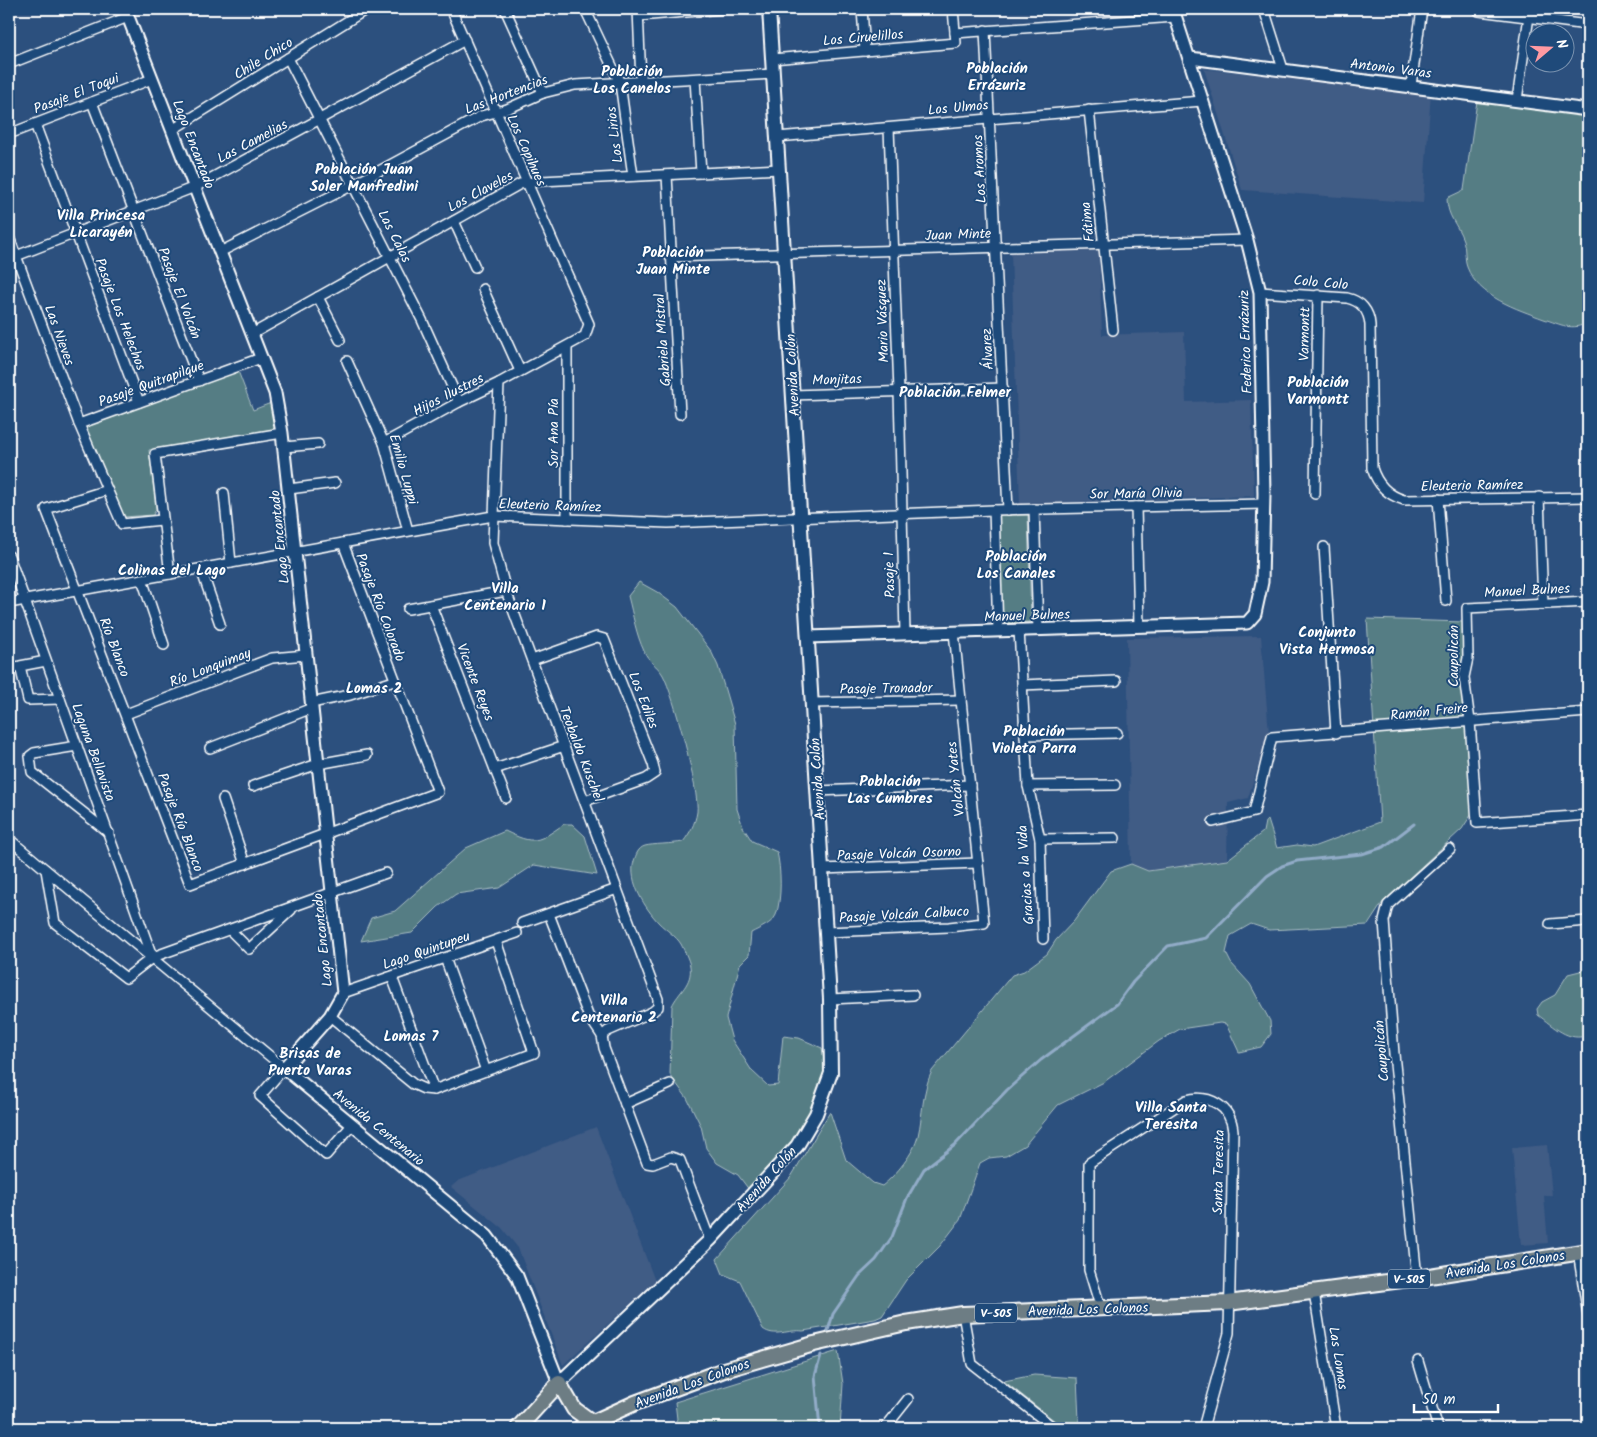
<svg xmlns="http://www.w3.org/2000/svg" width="1597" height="1437" viewBox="0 0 1597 1437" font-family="Kalam,sans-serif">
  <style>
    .built { fill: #405b85 }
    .green { fill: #547d84; stroke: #aabec2 }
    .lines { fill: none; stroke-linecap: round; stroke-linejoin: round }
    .stream { stroke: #92acc8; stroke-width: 3 }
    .minor-casing { stroke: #fff; stroke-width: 12 }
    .tertiary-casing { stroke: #fff; stroke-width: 15 }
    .secondary-casing { stroke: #fff; stroke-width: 16 }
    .primary-casing { stroke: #fff; stroke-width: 18 }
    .minor { stroke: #1f4a7a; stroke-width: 9 }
    .tertiary { stroke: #1f4a7a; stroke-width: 11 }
    .secondary { stroke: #1f4a7a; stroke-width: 12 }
    .primary { stroke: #6d7d84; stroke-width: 14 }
    .labels { text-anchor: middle; stroke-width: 4; stroke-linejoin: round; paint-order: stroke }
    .shield { fill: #1f4a7a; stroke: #bcc9d7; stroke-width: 1 }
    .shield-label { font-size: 12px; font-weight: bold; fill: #fff }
    .street-label { font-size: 14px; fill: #fff; stroke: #1f4a7a }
    .neighbourhood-label { font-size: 15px; font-weight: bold; fill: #fff; stroke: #1f4a7a }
  </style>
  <rect width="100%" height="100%" fill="#2c507e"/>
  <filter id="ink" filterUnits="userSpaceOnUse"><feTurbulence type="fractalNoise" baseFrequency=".02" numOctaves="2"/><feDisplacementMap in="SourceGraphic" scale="10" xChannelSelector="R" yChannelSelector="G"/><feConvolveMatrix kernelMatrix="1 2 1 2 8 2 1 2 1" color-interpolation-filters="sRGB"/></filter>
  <g filter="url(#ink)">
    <g class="built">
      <path d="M 1204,69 L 1431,92 L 1423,203 L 1242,190 Z"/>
      <path d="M 1099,250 L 1102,335 L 1184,332 L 1186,402 L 1251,400 L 1254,496 L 1020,504 L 1011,253 Z"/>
      <path d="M 1261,636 L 1269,733 L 1248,798 L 1228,803 L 1227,860 L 1148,871 L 1131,864 L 1127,638 Z"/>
      <path d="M 596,1127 L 655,1281 L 563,1365 L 518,1248 L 502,1228 L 451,1187 L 458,1181 Z"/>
      <path d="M 1547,1145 L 1552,1195 L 1544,1196 L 1548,1243 L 1521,1245 L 1512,1148 Z"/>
    </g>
    <g class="green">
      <path d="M 1477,101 L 1588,115 L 1588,322 C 1573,332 1560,324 1544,319 C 1517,309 1478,297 1467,267 C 1464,258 1466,248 1463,240 C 1457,223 1447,217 1447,198 L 1464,190 Z"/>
      <path d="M 238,371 L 253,410 L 271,403 L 275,429 L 149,450 L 156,509 L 153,515 L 123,517 L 85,426 Z"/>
      <path d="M 998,515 L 1028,515 L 1031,622 L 1002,623 Z"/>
      <path d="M 639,582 L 657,592 L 677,607 L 711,651 L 718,666 L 735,724 L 737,809 L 743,827 L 752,841 L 777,852 C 781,869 782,898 776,915 C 772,924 760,928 751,933 L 749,955 L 740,964 L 726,1018 L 732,1040 L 752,1071 L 768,1086 L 778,1085 L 783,1036 L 799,1038 L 822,1048 L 829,1090 L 778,1168 L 750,1191 L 738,1175 L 717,1163 L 706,1148 L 701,1126 L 687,1098 L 670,1075 L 672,1006 C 678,992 693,984 690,966 C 689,960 684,950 681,944 C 676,936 666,930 659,923 C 645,908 628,882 634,861 C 636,855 638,848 645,846 C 652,844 673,844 683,842 C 690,833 695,824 697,812 C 700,793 673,693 663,675 C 658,666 648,661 644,651 C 636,634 633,615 628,596 Z"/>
      <path d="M 1367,619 L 1464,622 L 1462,682 L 1473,812 L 1462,829 L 1383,902 L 1368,925 L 1269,930 L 1251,924 L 1230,936 L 1226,953 L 1231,963 L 1250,984 L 1270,1021 L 1271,1034 L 1261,1047 L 1239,1052 L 1226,1024 L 1220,1023 L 1180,1029 L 1159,1041 L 1104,1082 L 1058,1105 L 1025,1145 L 1006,1156 L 989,1158 L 980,1163 L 960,1220 L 940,1246 L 906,1280 L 882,1316 L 875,1319 L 803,1331 C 788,1329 775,1338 763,1329 L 740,1281 L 723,1274 L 717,1259 L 791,1177 L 830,1112 L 846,1160 L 873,1183 L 882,1186 C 896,1175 914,1153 918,1136 C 923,1114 922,1092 932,1071 L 1012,975 L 1024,971 L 1047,954 L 1056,940 L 1074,921 L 1111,871 L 1131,864 L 1148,871 L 1227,860 L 1263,832 L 1265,822 L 1268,820 L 1277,848 L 1297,845 L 1313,847 L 1380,822 Z"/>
      <path d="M 564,824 L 572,824 L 585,836 L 597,875 L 534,865 L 499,888 L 456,894 L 438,907 L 412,933 L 361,941 L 371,918 L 395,911 L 466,848 L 505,831 C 534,845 537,843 564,824 Z"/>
      <path d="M 1588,969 L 1588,1035 C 1569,1043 1553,1026 1538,1015 L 1537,1009 L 1542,1002 L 1555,995 L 1568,974 Z"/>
      <path d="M 838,1351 L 843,1384 L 840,1428 L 672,1428 L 677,1419 L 675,1402 Z"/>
      <path d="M 1034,1375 L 1077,1378 L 1079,1420 L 1077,1428 L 1064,1428 L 1004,1381 Z"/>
    </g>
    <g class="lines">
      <g class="stream">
        <path d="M 827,1334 L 833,1314 L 859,1276 L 876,1260 L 892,1237 L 907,1198 L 924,1169 L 955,1145 L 1007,1090 L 1041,1060 L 1117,1004 L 1133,982 L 1168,946 L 1206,938 L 1267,876 L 1282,866 L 1297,861 L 1362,854 L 1384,847 L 1414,824"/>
        <path d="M 820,1428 L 815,1376 L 821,1355"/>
      </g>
      <g class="minor-casing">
        <g id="minor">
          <path d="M 451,9 L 589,324 L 585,336 L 499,383 L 493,543 L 506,591 L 658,999 L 658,1007 L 652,1012 L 608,1031 L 602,1036"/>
          <path d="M 505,9 L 543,93"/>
          <path d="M 585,9 L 620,83 L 633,176"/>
          <path d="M 638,9 L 641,82"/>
          <path d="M 862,9 L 865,51"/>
          <path d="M 1264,9 L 1283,69"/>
          <path d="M 1479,11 L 1580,24"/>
          <path d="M 639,16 L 722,9"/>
          <path d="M 985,30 L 1008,510"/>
          <path d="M 955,33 L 1175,17"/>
          <path d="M 288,58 L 422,320 L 459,402"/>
          <path d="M 772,59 L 956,43 L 953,9"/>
          <path d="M 9,64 L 128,17"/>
          <path d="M 695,79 L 701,173"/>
          <path d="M 1411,85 L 1422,9"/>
          <path d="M 1517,100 L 1530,9"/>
          <path d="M 92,102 L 199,381"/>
          <path d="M 1089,110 L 1113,330"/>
          <path d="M 35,124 L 139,402"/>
          <path d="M 889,128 L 899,391 L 905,634"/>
          <path d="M 172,130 L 367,9"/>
          <path d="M 9,134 L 152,79"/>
          <path d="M 777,137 L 1202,101"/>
          <path d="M 667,175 L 680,414"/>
          <path d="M 454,221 L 475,267"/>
          <path d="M 9,237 L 79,424 L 122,524 L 162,520"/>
          <path d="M 220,252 L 353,185 L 481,116 L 507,109 L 543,93 L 575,85 L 773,74"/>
          <path d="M 16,256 L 195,187 L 465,40"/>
          <path d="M 670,257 L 1247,240"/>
          <path d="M 483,289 L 520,371"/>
          <path d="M 1260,292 L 1347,298 C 1361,301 1369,311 1370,325 L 1372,468 C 1377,484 1387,495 1404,500 L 1588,497"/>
          <path d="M 318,297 L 340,340"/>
          <path d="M 252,334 L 520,184 L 541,181 L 779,169"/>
          <path d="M 567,347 L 567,519"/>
          <path d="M 347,361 L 384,443 L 408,531"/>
          <path d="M 793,395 L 1003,388"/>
          <path d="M 79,424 L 261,358"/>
          <path d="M 384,443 L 459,402 L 499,383"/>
          <path d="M 284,447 L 318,444"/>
          <path d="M 289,489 L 335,483"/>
          <path d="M 107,490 L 46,509 L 190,884 L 438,792 L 343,543"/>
          <path d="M 224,493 L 231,563"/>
          <path d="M 1315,494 L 1318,295"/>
          <path d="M 1539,497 L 1543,604"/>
          <path d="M 1438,499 L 1446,601"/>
          <path d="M 1136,507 L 1139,626"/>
          <path d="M 1034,509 L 1038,630"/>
          <path d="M 994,510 L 998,631"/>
          <path d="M 1324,547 L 1336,733"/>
          <path d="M 9,556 L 152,956"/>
          <path d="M 201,569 L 220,624"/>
          <path d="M 170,574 L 155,454 L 282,433"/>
          <path d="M 142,579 L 164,645"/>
          <path d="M 1588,602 L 1467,608 L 1468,658 L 1464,677 L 1470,721 L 1477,823 L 1588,815"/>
          <path d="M 9,603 L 493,516 L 668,523 L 994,510 L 1264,504"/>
          <path d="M 431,605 L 506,798"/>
          <path d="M 408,609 L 506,591"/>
          <path d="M 1019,630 L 1028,786 L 1040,839 L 1043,939"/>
          <path d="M 532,660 L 597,637 L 604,639 L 653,764 L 655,773 L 646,779 L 585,801"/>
          <path d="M 46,661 L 20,666 L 28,700 L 60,699"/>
          <path d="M 1022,685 L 1116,681"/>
          <path d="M 311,703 L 350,695 L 394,681"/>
          <path d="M 812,703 L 961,700"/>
          <path d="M 126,714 L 272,658 L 306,655"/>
          <path d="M 1025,735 L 1117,733"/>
          <path d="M 77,746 L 34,753 L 30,756 L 32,772 L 109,833"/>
          <path d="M 210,748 L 312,708"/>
          <path d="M 495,769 L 564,746"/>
          <path d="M 253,786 L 318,764 L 367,755"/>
          <path d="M 1028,786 L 1115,785"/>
          <path d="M 817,791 L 970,785"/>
          <path d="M 223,799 L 245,864"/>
          <path d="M 1213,822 L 1254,812 L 1272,737 L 1588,712"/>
          <path d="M 9,839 L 284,1068 L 260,1096 L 326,1155 L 352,1125"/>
          <path d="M 1040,839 L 1115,838"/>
          <path d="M 822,869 L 978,863"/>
          <path d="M 46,870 L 55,923 L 126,978 L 153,957 L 386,873"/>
          <path d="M 549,914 L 588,1015 L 602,1036 L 604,1048 L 647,1163 L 653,1164 L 671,1157 L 680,1160 L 710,1240"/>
          <path d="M 522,923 L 617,889"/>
          <path d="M 1550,924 L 1588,921"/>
          <path d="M 230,930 L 249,949 L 291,910"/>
          <path d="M 826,932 L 949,927 L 984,923 L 954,632"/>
          <path d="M 445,958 L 486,1071"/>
          <path d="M 392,977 L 434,1090"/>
          <path d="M 343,993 L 517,933"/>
          <path d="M 830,999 L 913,995"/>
          <path d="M 330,1016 L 413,1084 L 424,1089 L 434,1090 L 534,1053 L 496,941"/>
          <path d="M 625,1104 L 670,1084"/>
          <path d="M 1578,1252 L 1588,1315"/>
          <path d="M 1417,1278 L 1394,1054 L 1384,921 L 1388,905 L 1450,849"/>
          <path d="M 1314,1292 L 1336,1428"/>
          <path d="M 1101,1309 L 1089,1270 L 1089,1163 L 1186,1100 C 1209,1094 1231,1106 1233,1131 L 1229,1333 L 1203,1428"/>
          <path d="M 963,1314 L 972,1364 L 1054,1428"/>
          <path d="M 1418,1361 L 1438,1428"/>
          <path d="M 885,1428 L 908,1399"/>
        </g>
      </g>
      <g class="tertiary-casing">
        <g id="tertiary">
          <path d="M 125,9 L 275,393 L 282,433 L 343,993 L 330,1016 L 284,1068 L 487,1236 L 517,1276 L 559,1383"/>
          <path d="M 1190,58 L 1588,110"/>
          <path d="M 808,637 L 1247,623 L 1255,614 L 1262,582 L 1264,494 L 1260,292 L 1247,240 L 1173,9"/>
        </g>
      </g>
      <g class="secondary-casing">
        <path id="secondary" d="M 559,1383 L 710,1240 L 797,1146 L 816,1114 L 831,1073 L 830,999 L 769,9"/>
      </g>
      <g class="primary-casing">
        <g id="primary">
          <path d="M 518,1428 L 559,1383 L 574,1409 L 592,1422"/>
          <path d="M 580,1428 L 635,1403 L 724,1370 L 814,1344 L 906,1323 L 963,1314 L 1228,1303 L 1417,1278 L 1588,1251"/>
        </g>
      </g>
      <use href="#minor" class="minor"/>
      <use href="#tertiary" class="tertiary"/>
      <use href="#secondary" class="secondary"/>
      <use href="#primary" class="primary"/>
    </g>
  </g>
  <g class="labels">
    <g class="shield">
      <rect x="1388" y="1269.5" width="42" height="19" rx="4"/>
      <rect x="975" y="1303.5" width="42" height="19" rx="4"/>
    </g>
    <g class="shield-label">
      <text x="1409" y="1283">V-505</text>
      <text x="996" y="1317">V-505</text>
    </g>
    <g class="street-label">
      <text transform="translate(863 37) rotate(-5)" y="5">Los Ciruelillos</text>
      <text transform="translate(263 58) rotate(-32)" y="5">Chile Chico</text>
      <text transform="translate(1391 68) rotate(7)" y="5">Antonio Varas</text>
      <text transform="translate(76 93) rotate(-21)" y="5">Pasaje El Toqui</text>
      <text transform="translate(506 94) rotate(-21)" y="5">Las Hortencias</text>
      <text transform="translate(958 107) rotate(-5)" y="5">Los Ulmos</text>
      <text transform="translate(614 135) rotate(-97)" y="5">Los Lirios</text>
      <text transform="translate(252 141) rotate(-28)" y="5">Las Camelias</text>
      <text transform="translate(194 144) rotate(69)" y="5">Lago Encantado</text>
      <text transform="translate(527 150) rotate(66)" y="5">Los Copihues</text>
      <text transform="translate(979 169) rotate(-93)" y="5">Los Aromos</text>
      <text transform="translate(480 191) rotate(-28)" y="5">Los Claveles</text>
      <text transform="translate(1087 222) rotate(-96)" y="5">Fátima</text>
      <text transform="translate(958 234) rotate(-2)" y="5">Juan Minte</text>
      <text transform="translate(395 236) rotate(63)" y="5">Las Calas</text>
      <text transform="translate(1321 282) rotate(5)" y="5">Colo Colo</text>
      <text transform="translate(180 293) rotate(69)" y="5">Pasaje El Volcán</text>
      <text transform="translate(121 314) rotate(69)" y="5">Pasaje Los Helechos</text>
      <text transform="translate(882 321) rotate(-92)" y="5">Mario Vásquez</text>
      <text transform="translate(1304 334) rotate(-89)" y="5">Varmontt</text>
      <text transform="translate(60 335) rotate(70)" y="5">Las Nieves</text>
      <text transform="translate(662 340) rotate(-94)" y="5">Gabriela Mistral</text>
      <text transform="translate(1245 342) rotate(-92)" y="5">Federico Errázuriz</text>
      <text transform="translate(987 349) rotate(-93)" y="5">Álvarez</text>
      <text transform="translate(792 375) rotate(-93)" y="5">Avenida Colón</text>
      <text transform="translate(837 379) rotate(-2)" y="5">Monjitas</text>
      <text transform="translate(151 383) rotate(-20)" y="5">Pasaje Quitrapilque</text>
      <text transform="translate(448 394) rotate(-27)" y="5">Hijos Ilustres</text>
      <text transform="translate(553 433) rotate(-90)" y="5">Sor Ana Pía</text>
      <text transform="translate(404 469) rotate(74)" y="5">Emilio Luppi</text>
      <text transform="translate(1472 485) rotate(-1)" y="5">Eleuterio Ramírez</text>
      <text transform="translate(1136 493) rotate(-1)" y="5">Sor María Olivia</text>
      <text transform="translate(550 505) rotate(2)" y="5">Eleuterio Ramírez</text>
      <text transform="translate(279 537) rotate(-96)" y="5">Lago Encantado</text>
      <text transform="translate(889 575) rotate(-92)" y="5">Pasaje 1</text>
      <text transform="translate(1527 590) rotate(-3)" y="5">Manuel Bulnes</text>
      <text transform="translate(381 607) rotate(69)" y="5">Pasaje Río Colorado</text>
      <text transform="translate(1027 615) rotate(-2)" y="5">Manuel Bulnes</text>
      <text transform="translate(115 647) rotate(69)" y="5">Río Blanco</text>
      <text transform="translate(1453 656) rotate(-90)" y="5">Caupolicán</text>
      <text transform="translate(210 667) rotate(-21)" y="5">Río Lonquimay</text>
      <text transform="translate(476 682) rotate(69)" y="5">Vicente Reyes</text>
      <text transform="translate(886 688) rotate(-1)" y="5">Pasaje Tronador</text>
      <text transform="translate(644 700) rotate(69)" y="5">Los Ediles</text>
      <text transform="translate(1429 711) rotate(-6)" y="5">Ramón Freire</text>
      <text transform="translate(94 752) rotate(70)" y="5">Laguna Bellavista</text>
      <text transform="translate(582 754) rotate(69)" y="5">Teobaldo Kuschel</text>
      <text transform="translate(817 779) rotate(-94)" y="5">Avenida Colón</text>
      <text transform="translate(955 779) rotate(-96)" y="5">Volcán Yates</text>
      <text transform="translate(181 822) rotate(69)" y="5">Pasaje Río Blanco</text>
      <text transform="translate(899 853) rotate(-2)" y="5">Pasaje Volcán Osorno</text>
      <text transform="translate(1025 875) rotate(-94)" y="5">Gracias a la Vida</text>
      <text transform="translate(904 914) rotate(-3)" y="5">Pasaje Volcán Calbuco</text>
      <text transform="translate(322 940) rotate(-96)" y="5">Lago Encantado</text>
      <text transform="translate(426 950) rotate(-19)" y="5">Lago Quintupeu</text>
      <text transform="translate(1381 1051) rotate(-95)" y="5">Caupolicán</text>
      <text transform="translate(379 1127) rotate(39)" y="5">Avenida Centenario</text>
      <text transform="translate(1218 1172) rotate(-89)" y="5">Santa Teresita</text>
      <text transform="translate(766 1179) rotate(-48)" y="5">Avenida Colón</text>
      <text transform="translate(1505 1264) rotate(-9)" y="5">Avenida Los Colonos</text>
      <text transform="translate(1088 1309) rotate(-2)" y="5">Avenida Los Colonos</text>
      <text transform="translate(1339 1358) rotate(81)" y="5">Las Lomas</text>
      <text transform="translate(692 1383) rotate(-20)" y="5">Avenida Los Colonos</text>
    </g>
    <g class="neighbourhood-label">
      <text x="997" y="73">Población<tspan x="997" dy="17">Errázuriz</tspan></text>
      <text x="632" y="76">Población<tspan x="632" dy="17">Los Canelos</tspan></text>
      <text x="364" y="174">Población Juan<tspan x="364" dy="17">Soler Manfredini</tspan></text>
      <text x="101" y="220">Villa Princesa<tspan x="101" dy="17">Licarayén</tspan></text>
      <text x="673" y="257">Población<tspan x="673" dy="17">Juan Minte</tspan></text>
      <text x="1318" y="387">Población<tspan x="1318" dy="17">Varmontt</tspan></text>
      <text x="955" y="397">Población Felmer</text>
      <text x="1016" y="561">Población<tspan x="1016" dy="17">Los Canales</tspan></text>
      <text x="172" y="575">Colinas del Lago</text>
      <text x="505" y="593">Villa<tspan x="505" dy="17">Centenario 1</tspan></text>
      <text x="1327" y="637">Conjunto<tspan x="1327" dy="17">Vista Hermosa</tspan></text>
      <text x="374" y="693">Lomas 2</text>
      <text x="1034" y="736">Población<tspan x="1034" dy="17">Violeta Parra</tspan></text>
      <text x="890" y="786">Población<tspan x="890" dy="17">Las Cumbres</tspan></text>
      <text x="614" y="1005">Villa<tspan x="614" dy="17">Centenario 2</tspan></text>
      <text x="411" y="1041">Lomas 7</text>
      <text x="310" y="1058">Brisas de<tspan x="310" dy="17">Puerto Varas</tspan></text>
      <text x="1171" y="1112">Villa Santa<tspan x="1171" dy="17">Teresita</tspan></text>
    </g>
  </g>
  <rect width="1597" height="1437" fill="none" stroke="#1f4a7a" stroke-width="30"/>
  <rect x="15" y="15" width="1567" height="1407" fill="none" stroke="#fff" stroke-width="2" filter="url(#ink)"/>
  <g transform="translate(1550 48) rotate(71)"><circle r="24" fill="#1f4a7a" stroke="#7992af"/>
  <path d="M0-4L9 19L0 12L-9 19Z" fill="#ff9aa2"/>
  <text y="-8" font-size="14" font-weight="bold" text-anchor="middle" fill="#ffffff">N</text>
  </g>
  <path d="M1414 1404v8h84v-8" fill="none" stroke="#ffffff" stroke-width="2.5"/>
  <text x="1422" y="1404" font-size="15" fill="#ffffff" stroke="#1f4a7a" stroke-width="4" paint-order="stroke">50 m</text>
</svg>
